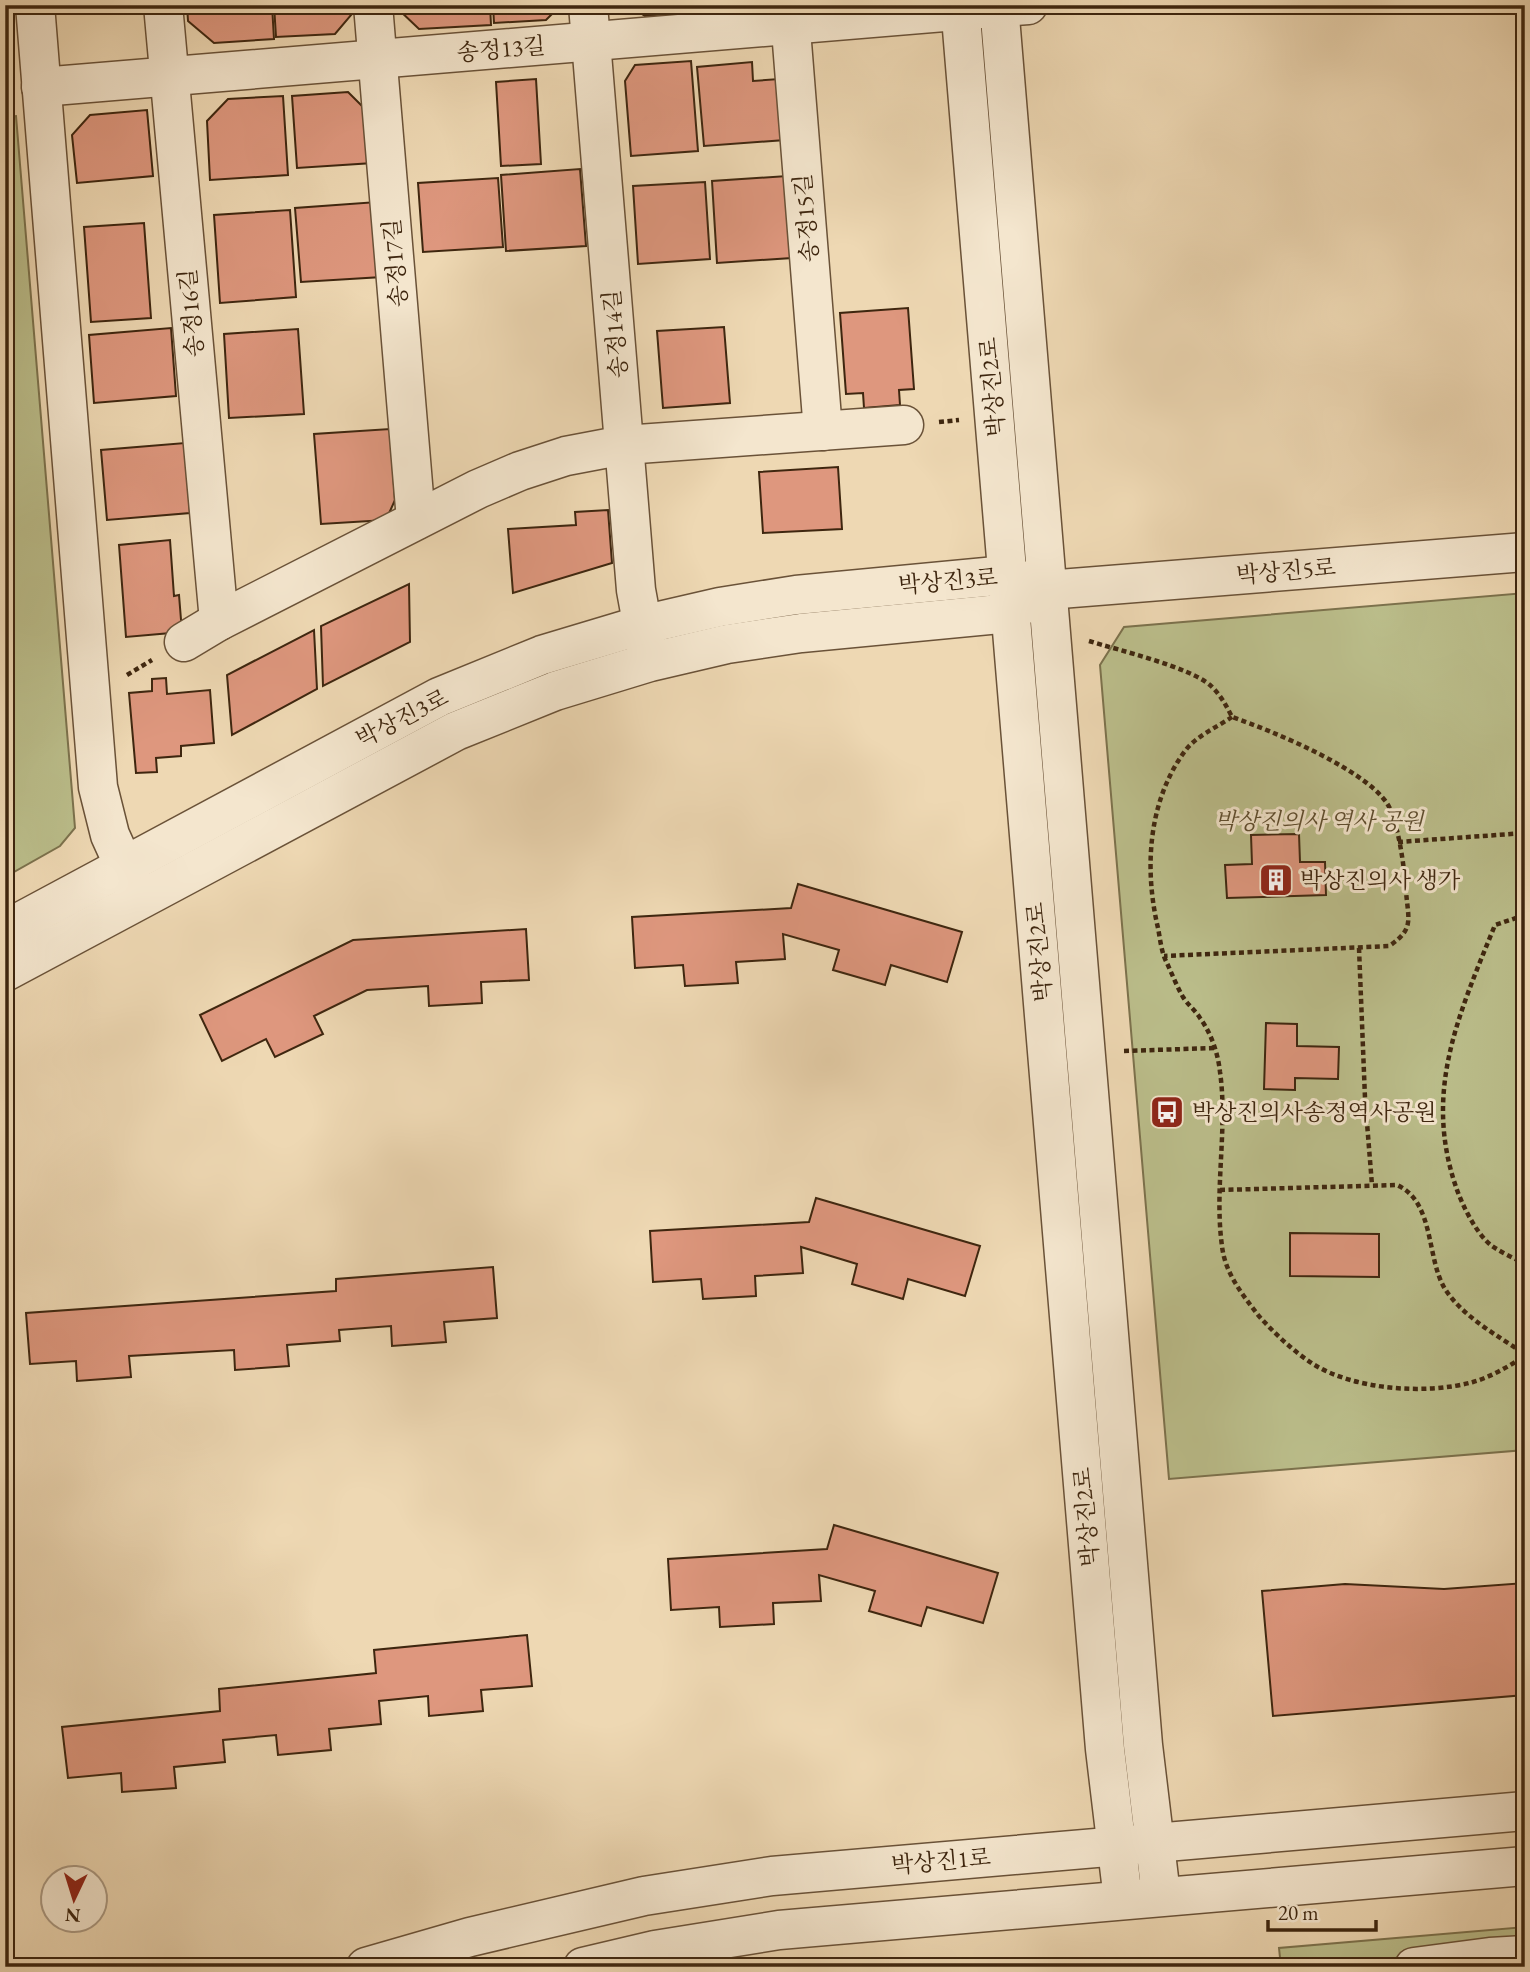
<svg xmlns="http://www.w3.org/2000/svg" width="1530" height="1972" viewBox="0 0 1530 1972" font-family="'EB Garamond','Noto Serif KR',serif">
  <style>
    .green { fill: #bbbe8b; stroke: #7c724d; stroke-width: 2 }
    .building { fill: #de977e; stroke: #3e260f; stroke-width: 2 }
    .lines { fill: none; stroke-linecap: round; stroke-linejoin: round }
    .minor-casing { stroke: #6a5238; stroke-width: 41 }
    .path { stroke: #3e260f; stroke-width: 4.5; stroke-dasharray: 5 3.5; stroke-linecap: butt }
    .minor { stroke: #f4e6ce; stroke-width: 38 }
    .labels { text-anchor: middle; stroke-width: 6; stroke-linejoin: round; paint-order: stroke }
    .street-label { font-size: 23px; fill: #3e260f; stroke: #f4e6ce }
    .park-label { font-size: 23px; font-style: italic; fill: #5d4c2e; stroke: #f4e6ce }
    .poi-label { font-size: 23px; fill: #3e260f; stroke: #f4e6ce; text-anchor: start }
  </style>
  <rect width="100%" height="100%" fill="#eed8b3"/>
  <filter id="stains"><feTurbulence type="fractalNoise" baseFrequency=".00286" numOctaves="4"/><feColorMatrix values="0 0 0 0 .2 0 0 0 0 .09 0 0 0 0 .02 0 0 0 .5 -.17"/></filter>
  <radialGradient id="worn" r=".72"><stop offset=".6" stop-color="#630" stop-opacity="0"/><stop offset="1" stop-color="#630" stop-opacity=".3"/></radialGradient>
  <g class="green">
    <path d="M 16,116 L 75,828 L 60,846 L 5,877 L 5,117 Z"/>
    <path d="M 1525,593 L 1525,1450 L 1169,1479 L 1100,665 L 1124,627 Z"/>
    <path d="M 1525,1927 L 1525,1945 L 1422,1952 L 1356,1967 L 1281,1967 L 1279,1948 Z"/>
  </g>
  <g class="building">
    <path d="M 187,5 L 272,5 L 274,39 L 214,43 L 188,21 Z"/>
    <path d="M 274,5 L 352,5 L 352,14 L 335,34 L 276,37 Z"/>
    <path d="M 397,5 L 490,5 L 491,25 L 419,29 L 397,8 Z"/>
    <path d="M 493,5 L 561,5 L 546,20 L 494,23 Z"/>
    <path d="M 628,5 L 695,5 L 695,11 L 645,16 Z"/>
    <path d="M 691,61 L 698,151 L 631,156 L 625,81 L 635,65 Z"/>
    <path d="M 752,62 L 753,81 L 779,79 L 785,140 L 704,146 L 697,67 Z"/>
    <path d="M 536,79 L 541,164 L 501,166 L 496,82 Z"/>
    <path d="M 348,92 L 370,114 L 373,163 L 297,168 L 292,96 Z"/>
    <path d="M 283,96 L 288,175 L 210,180 L 207,121 L 228,99 Z"/>
    <path d="M 147,110 L 153,176 L 77,183 L 72,135 L 90,115 Z"/>
    <path d="M 580,169 L 586,246 L 506,251 L 501,175 Z"/>
    <path d="M 787,176 L 792,258 L 717,263 L 712,181 Z"/>
    <path d="M 498,178 L 503,247 L 423,252 L 418,183 Z"/>
    <path d="M 705,182 L 710,259 L 638,264 L 633,186 Z"/>
    <path d="M 377,202 L 382,277 L 301,282 L 295,208 Z"/>
    <path d="M 290,210 L 296,297 L 220,303 L 214,215 Z"/>
    <path d="M 144,223 L 151,318 L 91,322 L 84,227 Z"/>
    <path d="M 908,308 L 914,389 L 899,390 L 900,405 L 864,408 L 863,393 L 846,394 L 840,313 Z"/>
    <path d="M 724,327 L 730,403 L 663,408 L 657,331 Z"/>
    <path d="M 171,328 L 176,396 L 94,403 L 89,335 Z"/>
    <path d="M 298,329 L 304,414 L 229,418 L 224,334 Z"/>
    <path d="M 390,429 L 395,500 L 386,520 L 321,524 L 314,434 Z"/>
    <path d="M 185,443 L 190,513 L 107,520 L 101,450 Z"/>
    <path d="M 838,467 L 842,529 L 763,533 L 759,472 Z"/>
    <path d="M 608,510 L 612,563 L 513,593 L 508,529 L 576,525 L 575,512 Z"/>
    <path d="M 170,540 L 174,596 L 179,595 L 182,632 L 126,637 L 119,545 Z"/>
    <path d="M 409,584 L 410,642 L 323,686 L 321,626 Z"/>
    <path d="M 314,630 L 317,689 L 232,735 L 227,675 Z"/>
    <path d="M 166,678 L 167,694 L 210,690 L 214,743 L 181,746 L 181,756 L 156,758 L 157,772 L 136,773 L 129,693 L 152,691 L 152,679 Z"/>
    <path d="M 1299,834 L 1300,862 L 1325,862 L 1326,895 L 1227,898 L 1225,865 L 1252,864 L 1251,835 Z"/>
    <path d="M 798,884 L 962,932 L 947,982 L 891,965 L 885,985 L 833,970 L 839,950 L 783,934 L 785,959 L 736,962 L 738,983 L 685,986 L 683,965 L 635,968 L 632,917 L 791,908 Z"/>
    <path d="M 526,929 L 529,980 L 481,982 L 482,1003 L 429,1006 L 428,986 L 367,990 L 314,1016 L 323,1034 L 275,1057 L 266,1039 L 222,1061 L 200,1015 L 353,940 Z"/>
    <path d="M 1266,1023 L 1297,1024 L 1297,1046 L 1339,1047 L 1338,1079 L 1295,1078 L 1295,1090 L 1264,1089 Z"/>
    <path d="M 816,1198 L 980,1246 L 965,1296 L 908,1279 L 903,1299 L 852,1284 L 857,1264 L 801,1247 L 803,1273 L 755,1276 L 756,1296 L 703,1299 L 701,1279 L 653,1282 L 650,1231 L 809,1222 Z"/>
    <path d="M 1290,1233 L 1379,1234 L 1379,1277 L 1290,1276 Z"/>
    <path d="M 493,1267 L 497,1318 L 444,1322 L 446,1342 L 392,1346 L 391,1326 L 339,1330 L 340,1341 L 287,1345 L 289,1366 L 235,1370 L 234,1350 L 129,1356 L 131,1377 L 77,1381 L 76,1361 L 30,1364 L 26,1313 L 336,1291 L 336,1279 Z"/>
    <path d="M 834,1525 L 998,1573 L 983,1623 L 927,1607 L 921,1626 L 869,1611 L 875,1591 L 819,1575 L 821,1601 L 773,1603 L 774,1624 L 720,1627 L 719,1607 L 671,1610 L 668,1559 L 827,1549 Z"/>
    <path d="M 1525,1583 L 1525,1695 L 1273,1716 L 1262,1591 L 1345,1584 L 1444,1589 Z"/>
    <path d="M 527,1635 L 532,1686 L 481,1690 L 483,1711 L 429,1716 L 428,1696 L 379,1701 L 381,1724 L 329,1729 L 331,1750 L 278,1755 L 276,1735 L 223,1740 L 225,1762 L 174,1767 L 176,1788 L 122,1792 L 121,1773 L 68,1778 L 62,1727 L 220,1711 L 219,1689 L 376,1673 L 374,1650 Z"/>
  </g>
  <g class="lines">
    <g class="minor-casing">
      <g id="minor">
        <path d="M 35,5 L 98,787 L 110,835 L 134,888"/>
        <path d="M 163,5 L 219,621"/>
        <path d="M 373,5 L 416,520"/>
        <path d="M 588,5 L 636,590 L 647,650"/>
        <path d="M 789,5 L 823,431"/>
        <path d="M 960,5 L 1105,1749 L 1123,1899"/>
        <path d="M 999,5 L 1143,1745 L 1161,1895"/>
        <path d="M 41,87 L 1028,5"/>
        <path d="M 184,642 L 219,621 L 478,489 L 520,471 L 566,456 L 624,445 L 904,425"/>
        <path d="M 5,930 L 439,697 L 542,655 L 642,625 L 720,607 L 796,595 L 1007,575 L 1047,590 L 1525,552"/>
        <path d="M 5,972 L 456,731 L 555,691 L 650,662 L 727,644 L 801,633 L 1010,613 L 1030,600"/>
        <path d="M 366,1967 L 470,1937 L 644,1896 L 772,1876 L 1525,1811"/>
        <path d="M 583,1967 L 655,1950 L 779,1930 L 1525,1866"/>
        <path d="M 1414,1967 L 1490,1957 L 1525,1955"/>
      </g>
    </g>
    <g class="path">
      <path d="M 939,422 L 959,420"/>
      <path d="M 1089,641 C 1118,650 1189,667 1210,685 C 1220,694 1226,705 1232,717 C 1270,730 1377,773 1391,811 C 1400,835 1404,866 1406,891 C 1408,919 1415,929 1389,946 L 1164,956"/>
      <path d="M 127,675 L 152,660"/>
      <path d="M 1232,717 C 1217,727 1195,737 1185,751 C 1148,801 1144,869 1158,928 C 1160,938 1161,949 1165,959 C 1171,971 1176,985 1183,997 C 1188,1005 1195,1010 1200,1018 C 1211,1033 1218,1053 1220,1072 C 1228,1128 1214,1189 1222,1246 C 1225,1273 1242,1294 1258,1315 C 1274,1333 1293,1351 1313,1364 C 1355,1390 1426,1395 1473,1382 C 1491,1377 1509,1366 1525,1356"/>
      <path d="M 1398,842 L 1525,833"/>
      <path d="M 1525,915 L 1495,925 C 1459,1014 1423,1091 1456,1187 C 1462,1205 1477,1235 1492,1246 C 1502,1253 1514,1258 1525,1264"/>
      <path d="M 1359,948 L 1365,1098 L 1372,1185"/>
      <path d="M 1124,1051 L 1214,1048"/>
      <path d="M 1220,1190 L 1397,1185 C 1435,1202 1426,1258 1445,1289 C 1463,1317 1498,1336 1525,1354"/>
    </g>
    <use href="#minor" class="minor"/>
  </g>
  <defs>
    <g id="building-square" transform="scale(1.75)"><rect x="-9" y="-9" width="18" height="18" rx="4" fill="#8f2418" stroke="#f4e6ce"/><path d="M-4-6H4V6H1V3H-1V6H-4ZM-2.5-4.3h1.7v1.8h-1.7ZM.8-4.3h1.7v1.8H.8ZM-2.5-1h1.7V.8h-1.7ZM.8-1h1.7V.8H.8Z" fill="#fff"/></g>
    <g id="bus-square" transform="scale(1.75)"><rect x="-9" y="-9" width="18" height="18" rx="4" fill="#8f2418" stroke="#f4e6ce"/><path d="M-5-6H5V4H4V6H2V4H-2V6H-4V4H-5ZM-3.5-4V0h7V-4ZM-3.5 1.2v1.5H-2V1.2ZM2 1.2v1.5H3.5V1.2Z" fill="#fff"/></g>
  </defs>
  <g fill-rule="evenodd">
    <use href="#building-square" x="1276" y="880"/>
    <use href="#bus-square" x="1167" y="1112"/>
  </g>
  <g class="labels">
    <g class="street-label">
      <text transform="translate(501 49) rotate(-5)" y="8">송정13길</text>
      <text transform="translate(806 218) rotate(-95)" y="8">송정15길</text>
      <text transform="translate(395 263) rotate(-95)" y="8">송정17길</text>
      <text transform="translate(191 313) rotate(-95)" y="8">송정16길</text>
      <text transform="translate(615 334) rotate(-95)" y="8">송정14길</text>
      <text transform="translate(992 387) rotate(-95)" y="8">박상진2로</text>
      <text transform="translate(1286 571) rotate(-5)" y="8">박상진5로</text>
      <text transform="translate(948 581) rotate(-5)" y="8">박상진3로</text>
      <text transform="translate(402 718) rotate(-27)" y="8">박상진3로</text>
      <text transform="translate(1039 952) rotate(-95)" y="8">박상진2로</text>
      <text transform="translate(1086 1517) rotate(-95)" y="8">박상진2로</text>
      <text transform="translate(941 1861) rotate(-5)" y="8">박상진1로</text>
    </g>
    <g class="park-label">
      <text x="1319" y="829">박상진의사 역사 공원</text>
    </g>
    <g class="poi-label">
      <text x="1300" y="888">박상진의사 생가</text>
      <text x="1192" y="1120">박상진의사송정역사공원</text>
    </g>
  </g>
  <rect width="1530" height="1972" fill="none" stroke="#eed8b3" stroke-width="28"/>
  <rect x="7" y="7" width="1516" height="1958" fill="none" stroke="#3e260f" stroke-width="3.5"/>
  <rect x="14" y="14" width="1502" height="1944" fill="none" stroke="#3e260f" stroke-width="2"/>
  <g transform="translate(74 1899) rotate(184)"><circle r="33" fill="#f4e6ce" stroke="#ab9982" stroke-width="2"/>
  <path d="M0-5L12 26L0 18L-12 26Z" fill="#8f2418"/>
  <text y="-10" font-size="19" font-weight="bold" text-anchor="middle" fill="#3e260f">N</text>
  </g>
  <path d="M1268 1920v10h108v-10" fill="none" stroke="#3e260f" stroke-width="3.5"/>
  <text x="1278" y="1920" font-size="21" fill="#3e260f" stroke="#f4e6ce" stroke-width="5" paint-order="stroke">20 m</text>
  <rect width="100%" height="100%" filter="url(#stains)"/>
  <rect width="100%" height="100%" fill="url(#worn)"/>
</svg>
